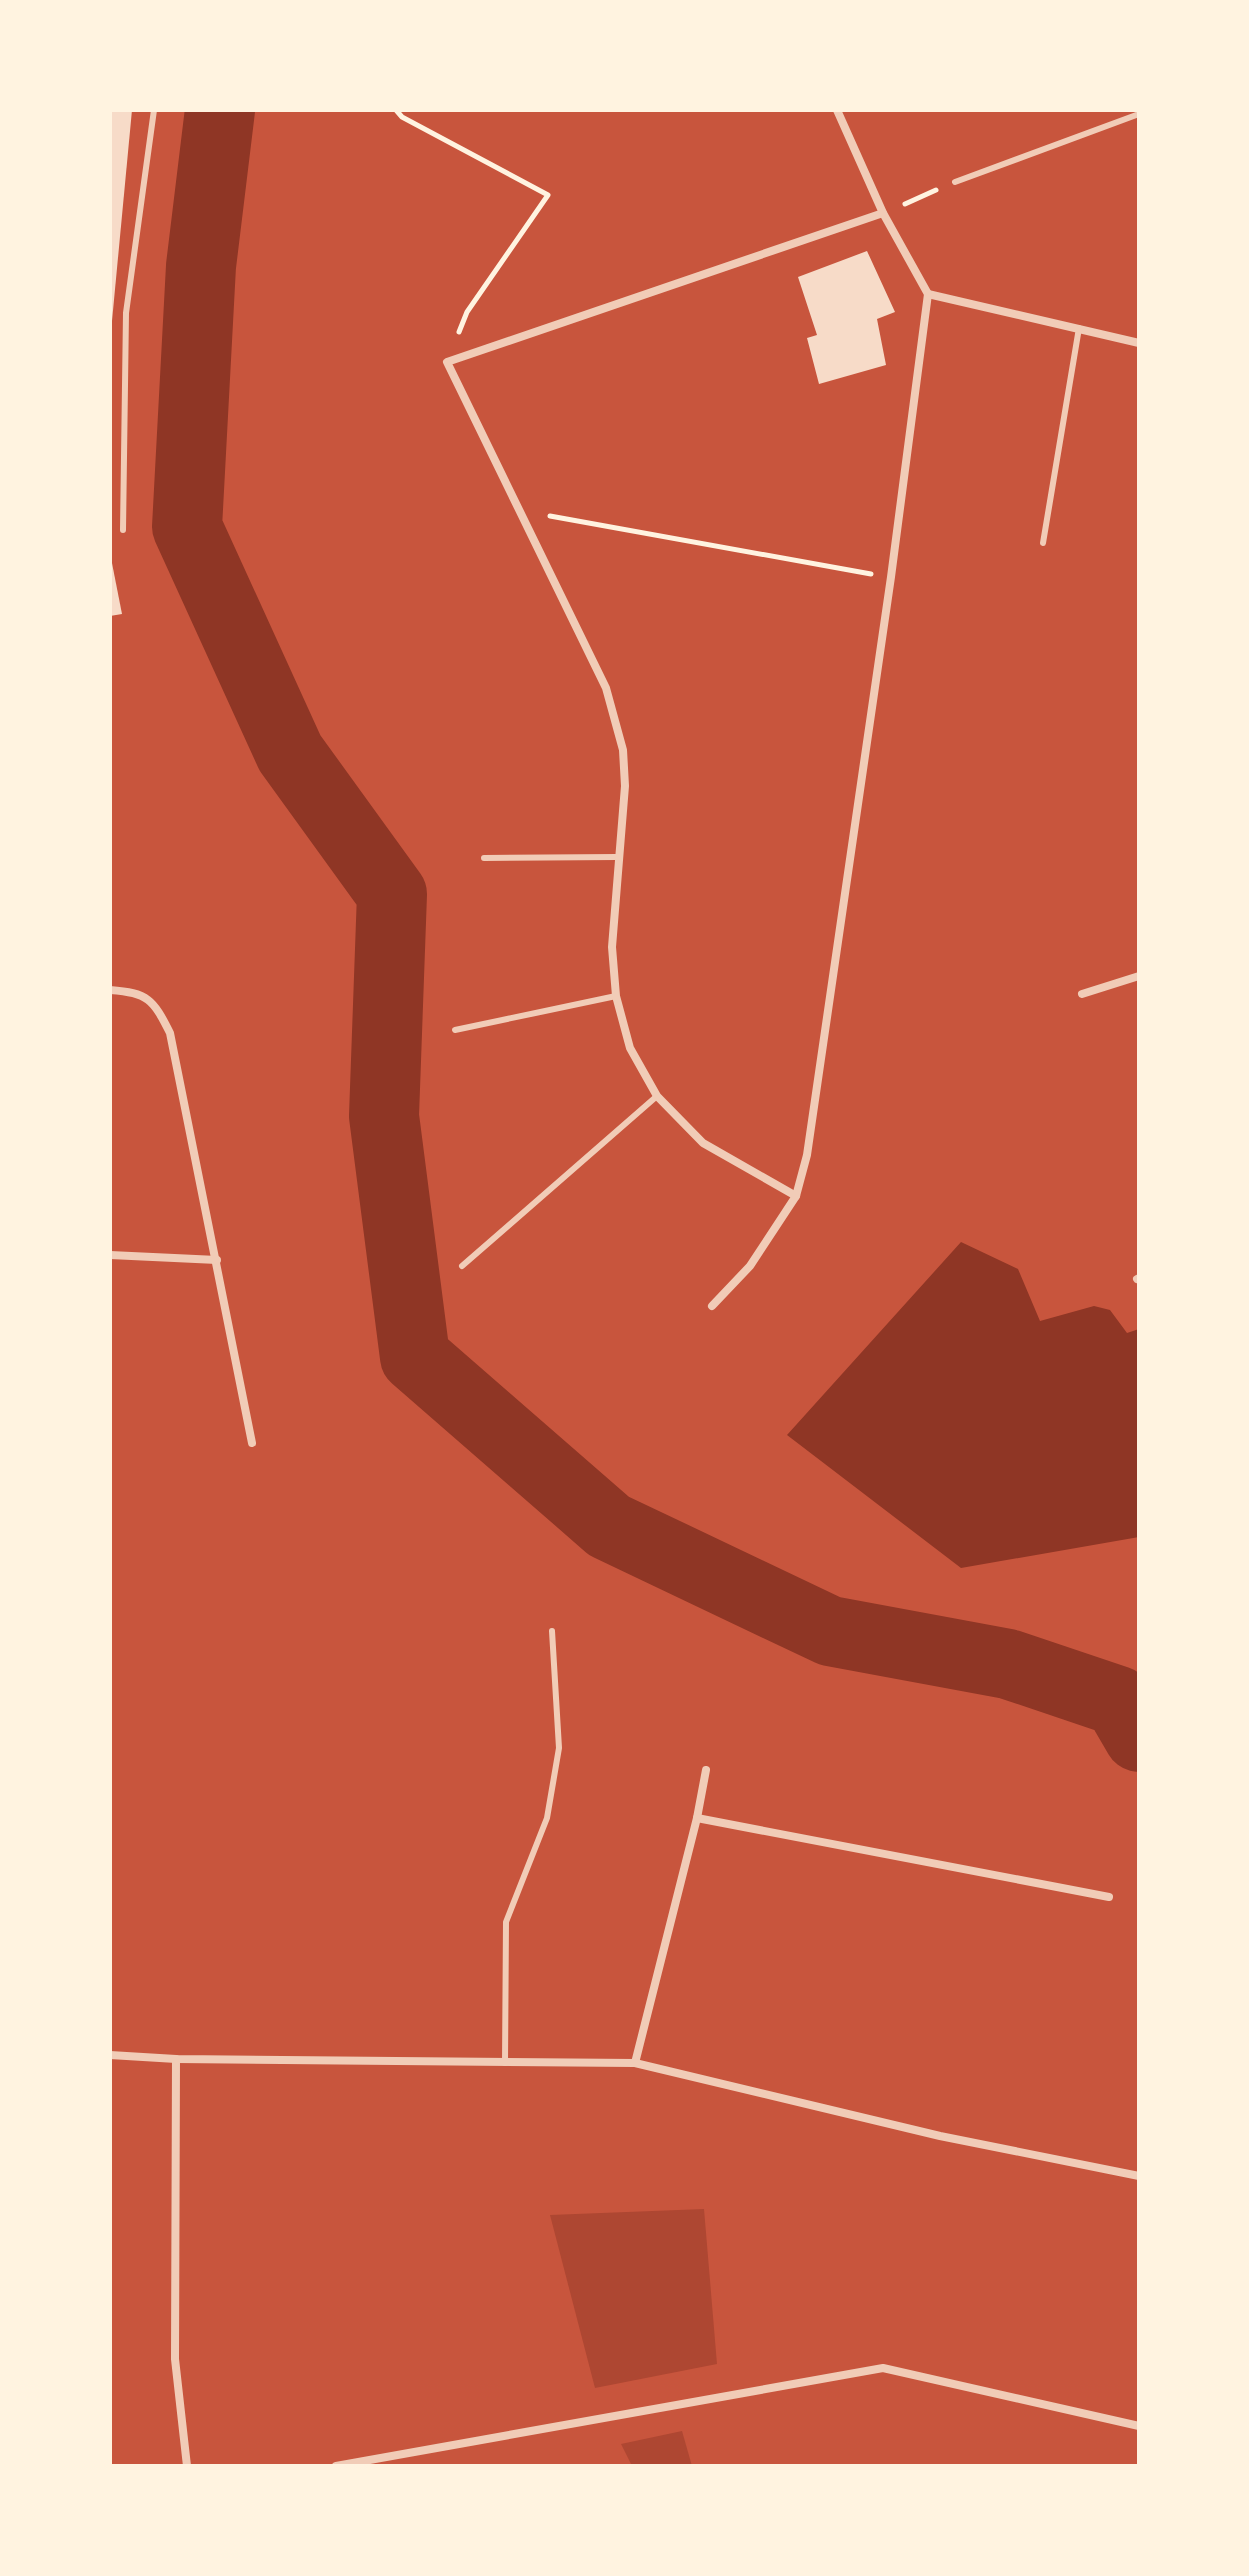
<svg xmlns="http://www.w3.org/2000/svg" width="1249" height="2576" viewBox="0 0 1249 2576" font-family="'Asap Condensed',sans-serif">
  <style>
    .green { fill: #ae4732 }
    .water { fill: #8f3625 }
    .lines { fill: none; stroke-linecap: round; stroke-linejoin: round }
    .river { stroke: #8f3625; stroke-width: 70 }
    .building { fill: #f7dbc8 }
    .path { stroke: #fff3e0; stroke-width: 5 }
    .service { stroke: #f1ccb7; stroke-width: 6 }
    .minor { stroke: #f1ccb7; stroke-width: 8 }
  </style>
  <rect width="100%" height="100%" fill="#c8553d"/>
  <g class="green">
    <path d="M 704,2209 L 717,2364 L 595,2388 L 550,2215 Z"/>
    <path d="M 682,2431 L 692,2466 L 632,2466 L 621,2444 Z"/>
  </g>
  <path class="water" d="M 961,1242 L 1018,1269 L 1040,1321 L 1094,1306 L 1110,1310 L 1127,1333 L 1139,1329 L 1139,1537 L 961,1568 L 787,1435 Z"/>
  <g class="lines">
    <path class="river" d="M 220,110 L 201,266 L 187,527 L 290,753 L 392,894 L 384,1116 L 415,1357 L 609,1526 L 830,1631 L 1008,1664 L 1118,1701 L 1139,1737"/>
  </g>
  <g class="building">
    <path d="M 110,110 L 132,110 L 112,321 L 110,321 Z"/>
    <path d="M 867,251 L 895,312 L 877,319 L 886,365 L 819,384 L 807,338 L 817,335 L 798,277 Z"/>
    <path d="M 110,553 L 122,614 L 110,616 Z"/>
  </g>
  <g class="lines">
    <g class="path">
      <path d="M 396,110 L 402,117 L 548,195 L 467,312 L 459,332"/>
      <path d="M 905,204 L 936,190"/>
      <path d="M 550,516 L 871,574"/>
    </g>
    <g class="service">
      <path d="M 955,182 L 1139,114"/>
      <path d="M 123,530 L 126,313 L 154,110"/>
      <path d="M 1043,543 L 1079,328"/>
      <path d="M 484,858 L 617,857"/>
      <path d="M 455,1030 L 616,996"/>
      <path d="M 462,1266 L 657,1096"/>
      <path d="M 505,2063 L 506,1922 L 547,1818 L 559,1748 L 552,1631"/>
    </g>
    <g class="minor">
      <path d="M 928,294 L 1139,343"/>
      <path d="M 110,990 C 148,993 153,999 170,1033 L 252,1443"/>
      <path d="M 1082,994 L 1139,976"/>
      <path d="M 796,1196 L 703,1143 L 657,1096 L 630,1048 L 616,996 L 612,947 L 625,786 L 623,750 L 606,688 L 447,362 L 883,213"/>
      <path d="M 110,1255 L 217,1260"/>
      <path d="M 1137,1279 L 1139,1278"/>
      <path d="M 712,1306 L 750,1266 L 796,1196 L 807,1155 L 891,577 L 928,294 L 883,213 L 837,110"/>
      <path d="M 697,1818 L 1109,1897"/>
      <path d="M 110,2055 L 176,2059 L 635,2063 L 940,2136 L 1139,2176"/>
      <path d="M 176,2059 L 175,2359 L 187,2466"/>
      <path d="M 635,2063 L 697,1818 L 706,1770"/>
      <path d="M 336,2466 L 883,2368 L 1139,2426"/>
    </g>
  </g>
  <rect width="1249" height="2576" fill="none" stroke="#fff3e0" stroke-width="224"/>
</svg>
